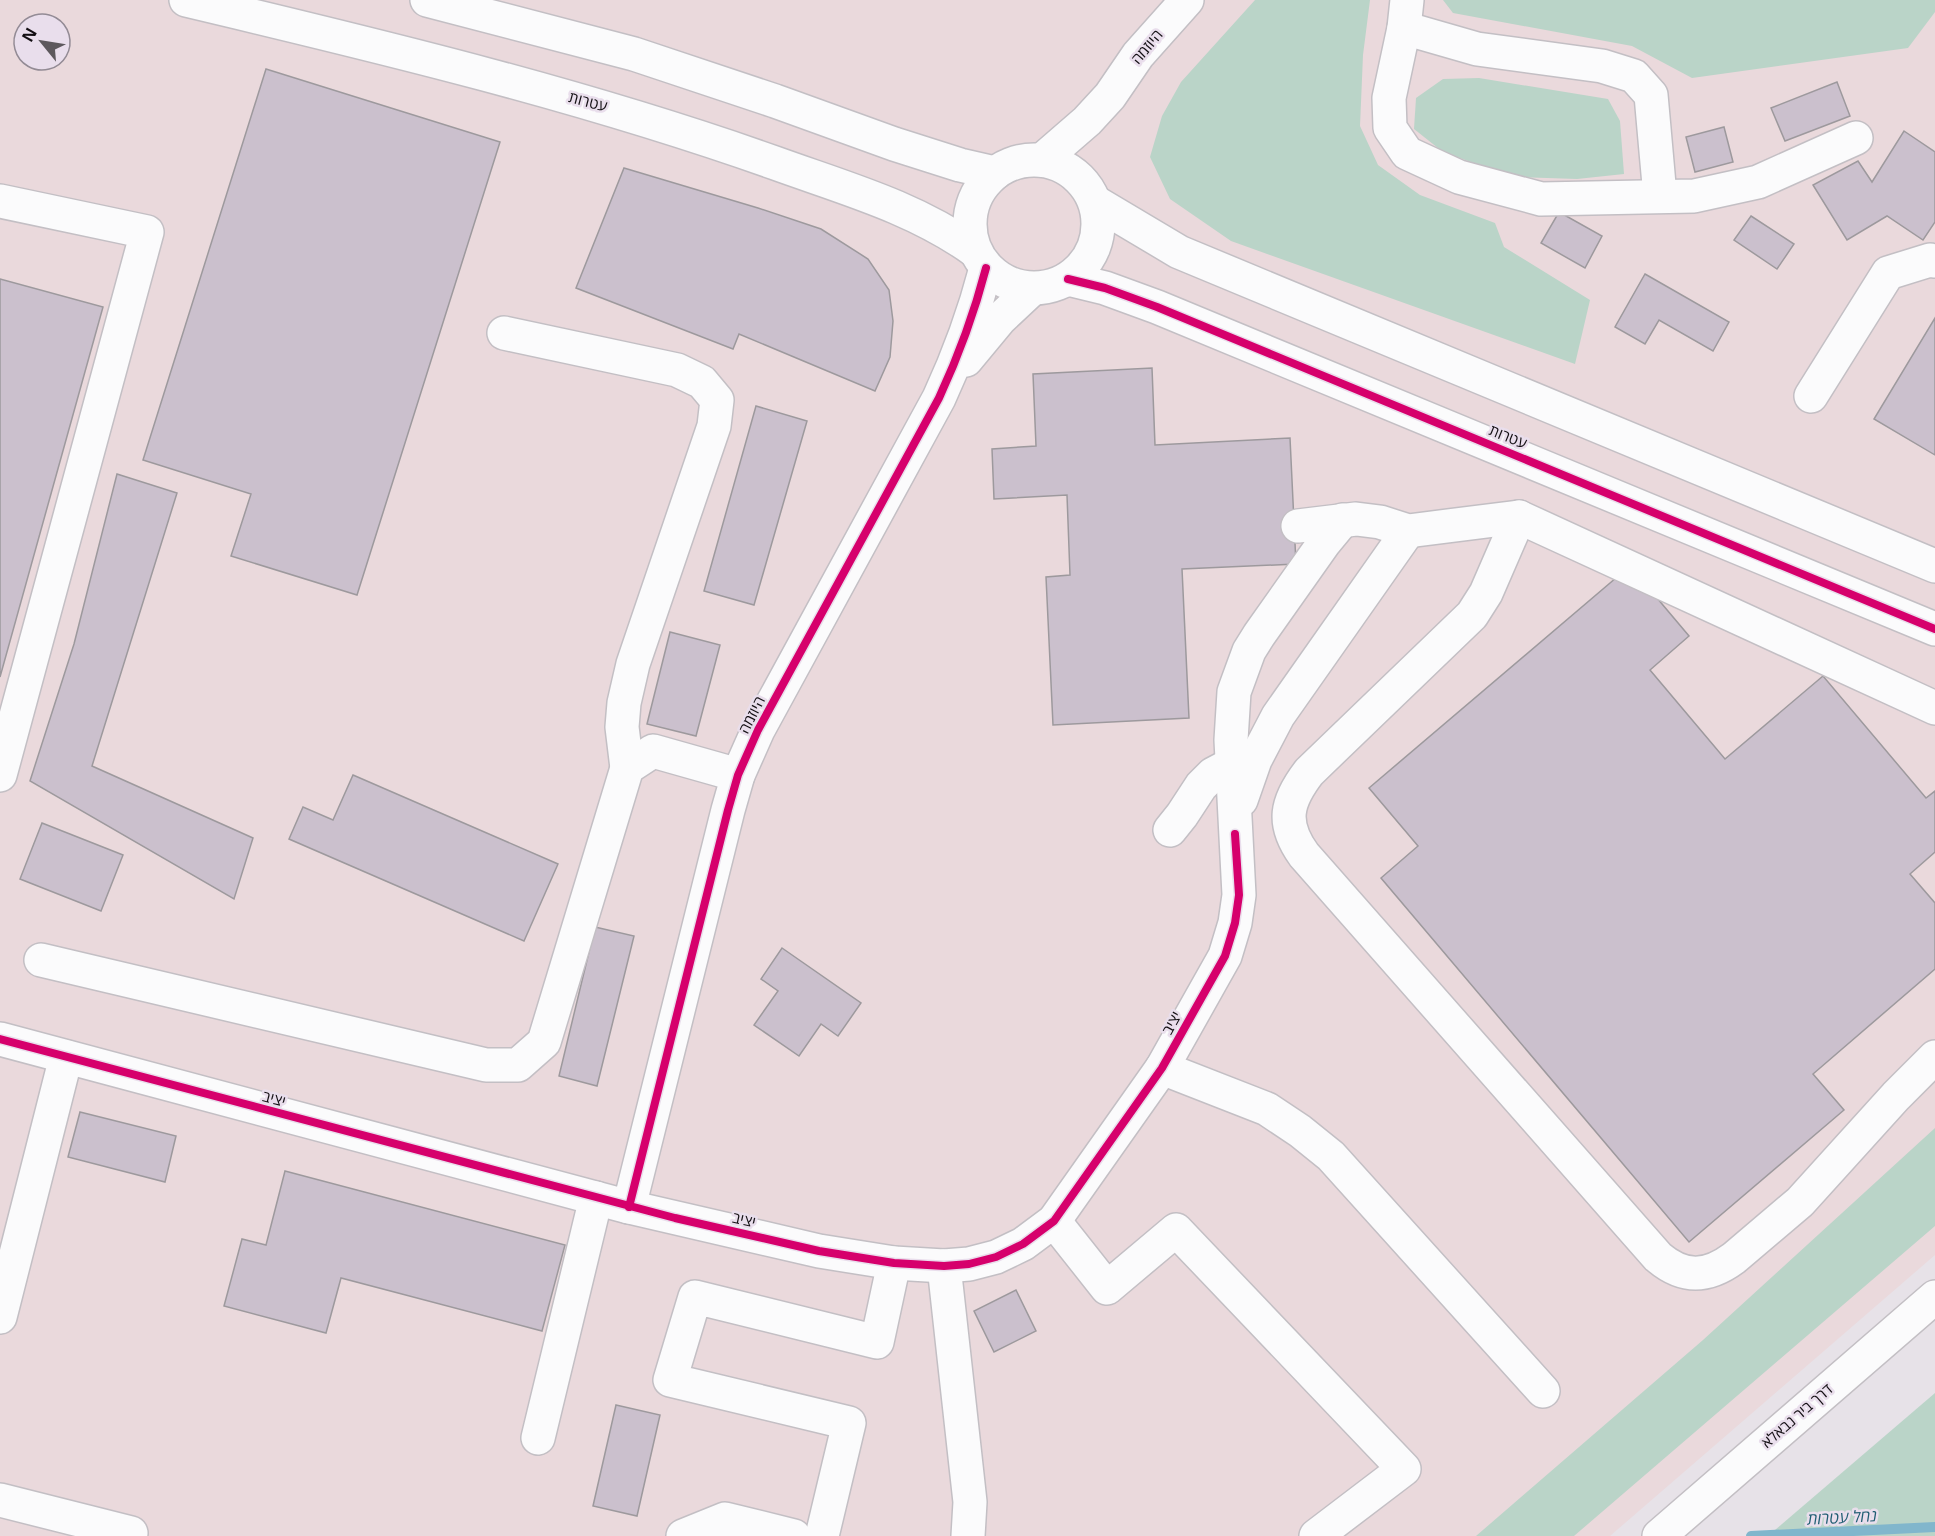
<svg xmlns="http://www.w3.org/2000/svg" width="1935" height="1536" viewBox="0 0 1935 1536" font-family="'Open Sans','Noto Sans Hebrew',sans-serif">
  <style>
    .industrial { fill: #ead9dc; fill-rule: evenodd }
    .green { fill: #bad4c8 }
    .lines { fill: none; stroke-linecap: round; stroke-linejoin: round }
    .stream { stroke: #81b6cc; stroke-width: 10 }
    .building { fill: #cbc0cd; stroke: #9d999d; stroke-width: 1.5 }
    .minor-casing { stroke: #c3bfc4; stroke-width: 36 }
    .minor { stroke: #fbfbfc; stroke-width: 33 }
    .cycleway-casing { stroke: #e9deec; stroke-width: 11 }
    .cycleway { stroke: #d6006c; stroke-width: 8 }
    .labels { text-anchor: middle; stroke-width: 5; stroke-linejoin: round; paint-order: stroke }
    .street-label { font-size: 15px; fill: #120e12; stroke: #e9deec }
    .water-label { font-size: 16px; font-style: italic; fill: #1f5d72; stroke: #e9deec }
  </style>
  <rect width="100%" height="100%" fill="#e7e2e8"/>
  <path class="industrial" d="M 0,0 L 1935,0 L 1935,1255 L 1610,1536 L 0,1536 ZM 24,24 L 60,24 L 60,60 L 24,60 Z"/>
  <g class="green">
    <path d="M 1255,0 L 1370,0 L 1363,55 L 1360,126 L 1378,165 L 1420,195 L 1495,223 L 1504,247 L 1590,300 L 1575,364 L 1231,241 L 1170,199 L 1150,157 L 1162,116 L 1181,82 Z"/>
    <path d="M 1443,0 L 1935,0 L 1935,12 L 1908,48 L 1692,78 L 1632,46 L 1453,13 Z"/>
    <path d="M 1479,78 L 1608,99 L 1620,121 L 1624,174 L 1577,179 L 1513,177 L 1443,152 L 1414,129 L 1416,98 L 1443,79 Z"/>
    <path d="M 1935,1128 L 1935,1226 L 1574,1536 L 1476,1536 L 1703,1340 Z"/>
    <path d="M 1935,1393 L 1935,1536 L 1768,1536 Z"/>
  </g>
  <g class="lines">
    <path class="stream" d="M 1751,1536 L 1935,1527"/>
  </g>
  <g class="building">
    <path d="M 266,69 L 500,142 L 357,595 L 231,556 L 251,494 L 143,460 Z"/>
    <path d="M 1837,82 L 1850,116 L 1785,141 L 1771,108 Z"/>
    <path d="M 1724,127 L 1733,162 L 1695,172 L 1686,137 Z"/>
    <path d="M 1904,131 L 1935,152 L 1935,222 L 1923,240 L 1887,216 L 1847,240 L 1813,185 L 1858,161 L 1872,182 Z"/>
    <path d="M 624,168 L 758,208 L 821,229 L 868,259 L 889,290 L 893,321 L 890,357 L 875,391 L 739,334 L 733,349 L 576,288 Z"/>
    <path d="M 1559,212 L 1602,236 L 1585,268 L 1541,243 Z"/>
    <path d="M 1751,216 L 1794,244 L 1777,269 L 1734,240 Z"/>
    <path d="M 1645,274 L 1729,322 L 1713,351 L 1659,320 L 1645,344 L 1615,327 Z"/>
    <path d="M 0,279 L 103,307 L 0,677 Z"/>
    <path d="M 1935,318 L 1935,455 L 1874,419 Z"/>
    <path d="M 1152,368 L 1155,445 L 1290,438 L 1296,564 L 1182,569 L 1189,718 L 1053,725 L 1046,577 L 1070,575 L 1067,495 L 994,499 L 992,449 L 1036,446 L 1033,374 Z"/>
    <path d="M 756,406 L 807,421 L 754,605 L 704,591 Z"/>
    <path d="M 117,474 L 177,493 L 92,766 L 253,838 L 234,899 L 30,781 L 74,644 Z"/>
    <path d="M 1630,566 L 1689,636 L 1650,670 L 1725,759 L 1823,676 L 1926,798 L 1935,791 L 1935,852 L 1910,874 L 1935,903 L 1935,969 L 1813,1074 L 1844,1110 L 1689,1242 L 1381,878 L 1418,846 L 1369,788 Z"/>
    <path d="M 670,632 L 720,645 L 696,736 L 647,724 Z"/>
    <path d="M 353,775 L 558,864 L 524,941 L 289,839 L 303,807 L 333,820 Z"/>
    <path d="M 42,823 L 123,855 L 101,911 L 20,879 Z"/>
    <path d="M 595,927 L 634,936 L 597,1086 L 559,1076 Z"/>
    <path d="M 782,948 L 861,1003 L 838,1036 L 821,1024 L 799,1056 L 754,1025 L 778,991 L 761,979 Z"/>
    <path d="M 80,1112 L 176,1136 L 165,1182 L 68,1157 Z"/>
    <path d="M 285,1171 L 565,1245 L 542,1331 L 341,1278 L 326,1333 L 224,1306 L 242,1239 L 266,1245 Z"/>
    <path d="M 1016,1290 L 1036,1331 L 994,1352 L 974,1311 Z"/>
    <path d="M 616,1405 L 660,1415 L 637,1516 L 593,1506 Z"/>
  </g>
  <g class="lines">
    <g class="minor-casing">
      <g id="minor">
        <path d="M 186,0 C 384,47 583,95 775,163 C 844,188 914,207 974,250"/>
        <path d="M 427,0 L 634,54 L 775,101 L 894,144 L 960,165 L 995,173"/>
        <path d="M 1407,0 L 1404,28 L 1389,98 L 1390,128 L 1407,153 L 1459,177 L 1541,199 L 1694,196 L 1758,182 L 1856,138"/>
        <path d="M 1404,28 L 1477,49 L 1602,66 L 1634,76 L 1651,95 L 1660,196"/>
        <circle cx="1034" cy="224" r="64"/>
        <path d="M 1042,160 L 1087,121 L 1110,96 L 1138,55 L 1187,0"/>
        <path d="M 0,201 L 147,232 L 0,775"/>
        <path d="M 1095,202 L 1179,252 L 1935,566"/>
        <path d="M 1068,279 L 1105,288 L 1157,307 L 1935,629"/>
        <path d="M 504,333 L 677,370 L 702,382 L 717,400 L 714,426 L 633,664 L 624,703 L 622,727 L 627,768"/>
        <path d="M 966,360 L 1000,319 L 1032,289"/>
        <path d="M 1811,396 L 1888,273 L 1930,260 L 1935,261"/>
        <path d="M 1519,517 L 1486,593 L 1472,615 L 1309,772 C 1286,802 1281,823 1304,855 L 1658,1257 C 1684,1279 1707,1278 1734,1258 L 1800,1202 L 1896,1096 L 1935,1057"/>
        <path d="M 1298,526 L 1356,519 L 1380,522 L 1408,531 L 1519,517 L 1935,708"/>
        <path d="M 1241,800 L 1255,760 L 1278,716 L 1408,531"/>
        <path d="M 1170,830 L 1182,815 L 1201,786 L 1213,774 L 1232,764"/>
        <path d="M 41,960 L 486,1065 L 518,1065 L 544,1042 L 627,768 L 653,751 L 738,775"/>
        <path d="M 0,1039 L 629,1207 L 819,1251 L 894,1263 L 944,1266 L 969,1264 L 996,1257 L 1023,1244 L 1054,1221 L 1162,1068 L 1225,956 L 1235,923 L 1239,895 L 1231,740 L 1234,692 L 1249,651 L 1259,635 L 1324,543 L 1343,520"/>
        <path d="M 1162,1068 L 1267,1109 L 1300,1131 L 1331,1156 L 1543,1391"/>
        <path d="M 629,1207 L 728,810 L 738,775 L 758,730 L 939,398 C 959,355 974,314 986,268"/>
        <path d="M 1054,1221 L 1107,1288 L 1176,1230 L 1404,1469 L 1316,1536"/>
        <path d="M 944,1266 L 970,1502 L 968,1536"/>
        <path d="M 0,1317 L 66,1057"/>
        <path d="M 538,1438 L 596,1198"/>
        <path d="M 0,1500 L 131,1533"/>
        <path d="M 683,1536 L 725,1519 L 794,1536"/>
        <path d="M 822,1536 L 849,1423 L 670,1380 L 695,1297 L 877,1342 L 894,1263"/>
        <path d="M 1659,1536 L 1935,1297"/>
      </g>
    </g>
    <use href="#minor" class="minor"/>
    <g class="cycleway-casing">
      <g id="cycleway">
        <path d="M 1068,279 L 1105,288 L 1157,307 L 1935,629"/>
        <path d="M 0,1039 L 675,1218 L 819,1251 L 894,1263 L 944,1266 L 969,1264 L 996,1257 L 1023,1244 L 1054,1221 L 1162,1068 L 1225,956 L 1235,923 L 1239,895 L 1235,834"/>
        <path d="M 629,1207 L 728,810 L 738,775 L 758,730 L 939,398 C 959,355 974,314 986,268"/>
      </g>
    </g>
    <use href="#cycleway" class="cycleway"/>
  </g>
  <g class="labels">
    <g class="street-label">
      <text transform="translate(1147 47) rotate(-50)" y="5">היוזמה</text>
      <text transform="translate(588 102) rotate(15)" y="5">עטרות</text>
      <text transform="translate(1508 437) rotate(22)" y="5">עטרות</text>
      <text transform="translate(752 715) rotate(-63)" y="5">היוזמה</text>
      <text transform="translate(1172 1023) rotate(-61)" y="5">יציב</text>
      <text transform="translate(274 1099) rotate(15)" y="5">יציב</text>
      <text transform="translate(744 1220) rotate(13)" y="5">יציב</text>
      <text transform="translate(1797 1416) rotate(-41)" y="5">דרך ביר נבאלא</text>
    </g>
    <g class="water-label">
      <text transform="translate(1842 1517) rotate(-3)" y="6">נחל עטרות</text>
    </g>
  </g>
  <g transform="translate(42 42) rotate(300)"><circle r="28" fill="#e9deec" stroke="#938b95" stroke-width="1.5"/>
  <path d="M0-4.5L10 22L0 15L-10 22Z" fill="#5d585d"/>
  <text y="-9" font-size="16" font-weight="bold" text-anchor="middle" fill="#120e12">N</text>
  </g>
</svg>
